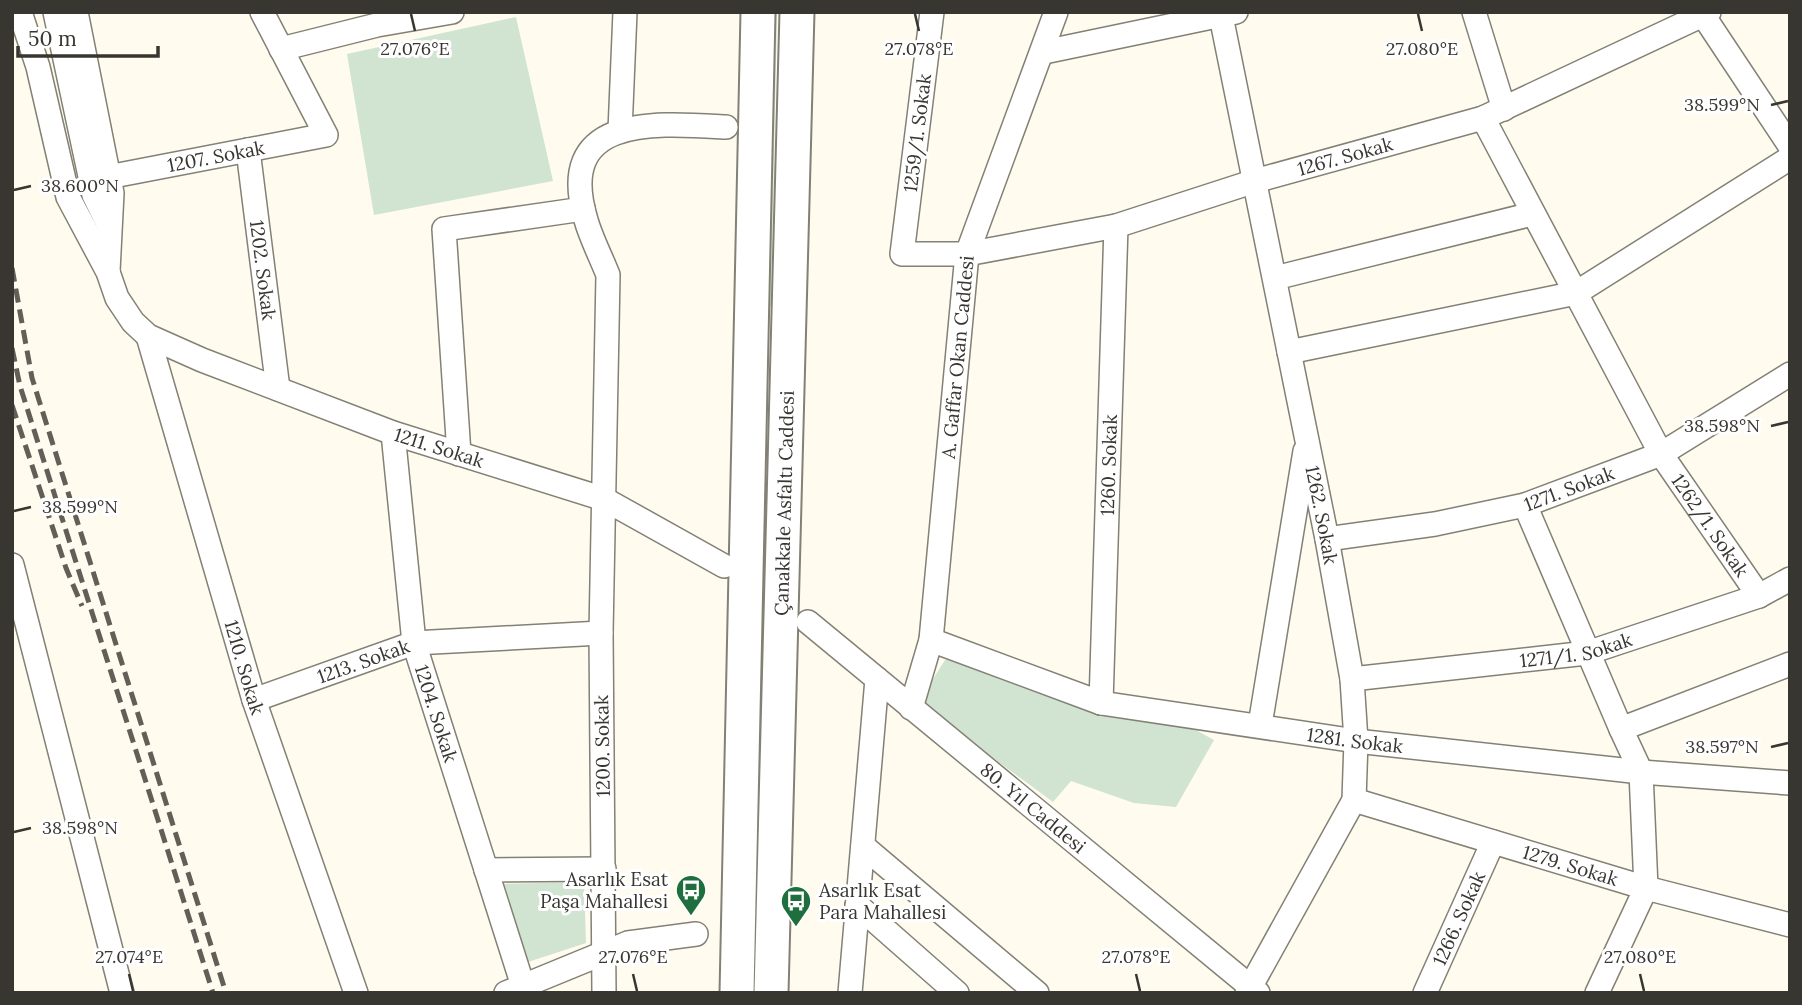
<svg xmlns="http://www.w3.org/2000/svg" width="1802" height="1005" viewBox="0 0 1802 1005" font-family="Lora,serif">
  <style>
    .green { fill: #d1e4d1 }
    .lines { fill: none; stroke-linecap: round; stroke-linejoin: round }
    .minor-casing { stroke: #838074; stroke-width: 26 }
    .highway-casing { stroke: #838074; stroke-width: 37 }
    .minor { stroke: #fff; stroke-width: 23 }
    .highway { stroke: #fff; stroke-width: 33 }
    .rail { stroke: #615f58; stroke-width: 5; stroke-dasharray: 14 7; stroke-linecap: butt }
    .ticks { fill: none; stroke: #383631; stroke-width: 2.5 }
    .labels { text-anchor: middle; stroke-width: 6; stroke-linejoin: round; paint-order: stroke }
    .street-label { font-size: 19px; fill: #383631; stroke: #fff }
    .poi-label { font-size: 19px; fill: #383631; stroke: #fff; text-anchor: end }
    .ticks-label { font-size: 18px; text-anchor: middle; fill: #383631; stroke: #fff; stroke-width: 6; stroke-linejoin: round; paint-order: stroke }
  </style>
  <rect width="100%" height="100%" fill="#fffbee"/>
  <g class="green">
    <path d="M 771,12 L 777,12 L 771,307 L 766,306 Z"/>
    <path d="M 516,17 L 553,181 L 374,215 L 347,54 Z"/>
    <path d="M 959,656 L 1196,730 L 1214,740 L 1176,807 L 1134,803 L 1071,781 L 1053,802 L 918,703 L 945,660 Z"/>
    <path d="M 584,882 L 586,943 L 525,963 L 499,884 Z"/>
  </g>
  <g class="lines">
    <g class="minor-casing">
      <g id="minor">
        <path id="s1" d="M 20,12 L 38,67 L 68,197 L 108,272 L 117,298 L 133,322 L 148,336 L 202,360 L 393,433 L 604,499 L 724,566"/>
        <path d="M 55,12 L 94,195 L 109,226"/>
        <path d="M 76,12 L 112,193 L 108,271"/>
        <path id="s2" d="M 932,12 L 902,254 L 967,254 L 1116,226 L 1255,181 L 1483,118 L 1709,12"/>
        <path d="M 1474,12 L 1504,109"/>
        <path d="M 1701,12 L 1790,146"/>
        <path id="s3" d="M 1221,16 L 1327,539 L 1352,679 L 1356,741 L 1354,800 L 1247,993"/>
        <path d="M 281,49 L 377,25 L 452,12"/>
        <path d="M 1044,52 L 1236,12"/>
        <path id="s4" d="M 1483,118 L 1661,454 L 1759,596"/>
        <path d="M 620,131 L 625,12"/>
        <path id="s5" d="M 248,150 L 278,389"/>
        <path id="s6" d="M 108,177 L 326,135 L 262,12"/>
        <path d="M 1275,278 L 1532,214"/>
        <path id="s7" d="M 148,336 L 254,700 L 356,993"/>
        <path d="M 1289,352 L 1576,293 L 1790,158"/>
        <path id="s8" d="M 393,433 L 414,643 L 523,986"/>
        <path d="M 459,454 L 444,229 L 583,209"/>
        <path d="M 1525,505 L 1621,729"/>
        <path id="s9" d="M 1327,539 L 1435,524 L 1525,505 L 1661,454 L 1790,374"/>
        <path d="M 12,565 L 122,993"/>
        <path id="s10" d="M 808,622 L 1258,993"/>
        <path id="s11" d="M 931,640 L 1101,703 L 1356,741 L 1641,772 L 1790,783"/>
        <path id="s12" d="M 1352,679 L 1587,653 L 1759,596 L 1790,579"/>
        <path id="s13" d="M 254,700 L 414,643 L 601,633"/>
        <path id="s14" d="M 1101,703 L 1116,226"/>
        <path id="s15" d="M 911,708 L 931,640 L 967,254 L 1056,12"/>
        <path d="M 1260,725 L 1305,451"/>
        <path id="s16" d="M 1354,800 L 1646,888 L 1790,925"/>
        <path d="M 863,846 L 1037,993"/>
        <path d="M 486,870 L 604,869"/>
        <path d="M 857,905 L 957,993"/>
        <path d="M 506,993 L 628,943 L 696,934"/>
        <path d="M 604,993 L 601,633 L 608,275 C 601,257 591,238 586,220 C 554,114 656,123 726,127"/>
        <path d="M 850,993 L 877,679"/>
        <path id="s17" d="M 1425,993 L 1493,842"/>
        <path d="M 1597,993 L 1646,888 L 1641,772 L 1621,729 L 1790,664"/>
      </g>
    </g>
    <g class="highway-casing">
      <g id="highway">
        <path d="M 737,993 L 758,12"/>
        <path id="s18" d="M 771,993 L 797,12"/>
      </g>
    </g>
    <use href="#minor" class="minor"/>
    <use href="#highway" class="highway"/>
    <g class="rail">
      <path d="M 12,268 L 32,378 L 226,993"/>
      <path d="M 12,348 L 20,386 L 213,993"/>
      <path d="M 12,405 L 66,568 L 82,606"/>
    </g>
  </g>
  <path class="ticks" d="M 411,14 L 415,31M 915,14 L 919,31M 1418,14 L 1422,31M 1771,105 L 1788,101M 14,190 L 31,186M 1771,426 L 1788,422M 14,511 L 31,507M 1771,747 L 1788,743M 14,832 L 31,828M 129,974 L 133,991M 633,974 L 637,991M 1136,974 L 1140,991M 1640,974 L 1644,991"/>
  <defs>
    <g id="bus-pin" transform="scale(1.575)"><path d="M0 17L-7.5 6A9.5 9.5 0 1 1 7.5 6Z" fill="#1f6e3e" stroke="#fff"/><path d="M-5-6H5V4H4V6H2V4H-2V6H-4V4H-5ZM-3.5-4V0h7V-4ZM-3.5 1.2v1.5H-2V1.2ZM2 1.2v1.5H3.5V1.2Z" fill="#fff"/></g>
  </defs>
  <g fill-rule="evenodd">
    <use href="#bus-pin" x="691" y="890"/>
    <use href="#bus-pin" x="796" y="901"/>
  </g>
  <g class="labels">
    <g class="street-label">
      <text transform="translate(917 133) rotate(-83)" y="7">1259/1. Sokak</text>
      <text dy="7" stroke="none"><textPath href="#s6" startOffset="110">1207. Sokak</textPath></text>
      <text dy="7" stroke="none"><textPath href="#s2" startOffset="700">1267. Sokak</textPath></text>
      <text dy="7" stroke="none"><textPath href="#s5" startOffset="121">1202. Sokak</textPath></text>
      <text dy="7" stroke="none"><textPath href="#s15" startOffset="355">A. Gaffar Okan Caddesi</textPath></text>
      <text dy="7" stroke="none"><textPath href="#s1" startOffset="665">1211. Sokak</textPath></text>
      <text dy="7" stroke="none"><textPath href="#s14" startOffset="238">1260. Sokak</textPath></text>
      <text dy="7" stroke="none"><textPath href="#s9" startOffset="248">1271. Sokak</textPath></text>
      <text dy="7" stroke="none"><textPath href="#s18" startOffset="490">Çanakkale Asfaltı Caddesi</textPath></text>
      <text dy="7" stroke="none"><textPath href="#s3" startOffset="509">1262. Sokak</textPath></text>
      <text dy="7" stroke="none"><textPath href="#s4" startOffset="467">1262/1. Sokak</textPath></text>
      <text dy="7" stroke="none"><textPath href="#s12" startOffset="226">1271/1. Sokak</textPath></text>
      <text dy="7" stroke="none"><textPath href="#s13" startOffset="116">1213. Sokak</textPath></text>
      <text dy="7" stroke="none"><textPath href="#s7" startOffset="345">1210. Sokak</textPath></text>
      <text dy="7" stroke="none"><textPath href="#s8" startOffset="285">1204. Sokak</textPath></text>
      <text dy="7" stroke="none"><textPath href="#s11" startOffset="438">1281. Sokak</textPath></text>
      <text transform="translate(602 746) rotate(-91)" y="7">1200. Sokak</text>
      <text dy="7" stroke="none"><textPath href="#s10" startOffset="292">80. Yıl Caddesi</textPath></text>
      <text dy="7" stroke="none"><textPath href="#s16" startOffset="226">1279. Sokak</textPath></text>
      <text dy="7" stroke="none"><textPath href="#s17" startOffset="82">1266. Sokak</textPath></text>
    </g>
    <g class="poi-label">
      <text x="668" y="886">Asarlık Esat<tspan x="668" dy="22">Paşa Mahallesi</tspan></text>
      <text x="819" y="897" text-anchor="start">Asarlık Esat<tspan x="819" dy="22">Para Mahallesi</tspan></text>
    </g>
  </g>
  <g class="ticks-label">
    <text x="415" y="55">27.076°E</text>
    <text x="919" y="55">27.078°E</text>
    <text x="1422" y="55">27.080°E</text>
    <text x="1722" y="111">38.599°N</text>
    <text x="80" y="192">38.600°N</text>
    <text x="1722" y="432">38.598°N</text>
    <text x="80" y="513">38.599°N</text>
    <text x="1722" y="753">38.597°N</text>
    <text x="80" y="834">38.598°N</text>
    <text x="129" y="963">27.074°E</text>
    <text x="633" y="963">27.076°E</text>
    <text x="1136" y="963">27.078°E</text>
    <text x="1640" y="963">27.080°E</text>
  </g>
  <rect width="1802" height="1005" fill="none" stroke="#383631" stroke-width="28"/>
  <path d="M18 46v10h140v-10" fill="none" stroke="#383631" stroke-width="3.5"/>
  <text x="28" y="46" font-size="21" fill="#383631" stroke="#ffffff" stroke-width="5" paint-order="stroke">50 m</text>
</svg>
